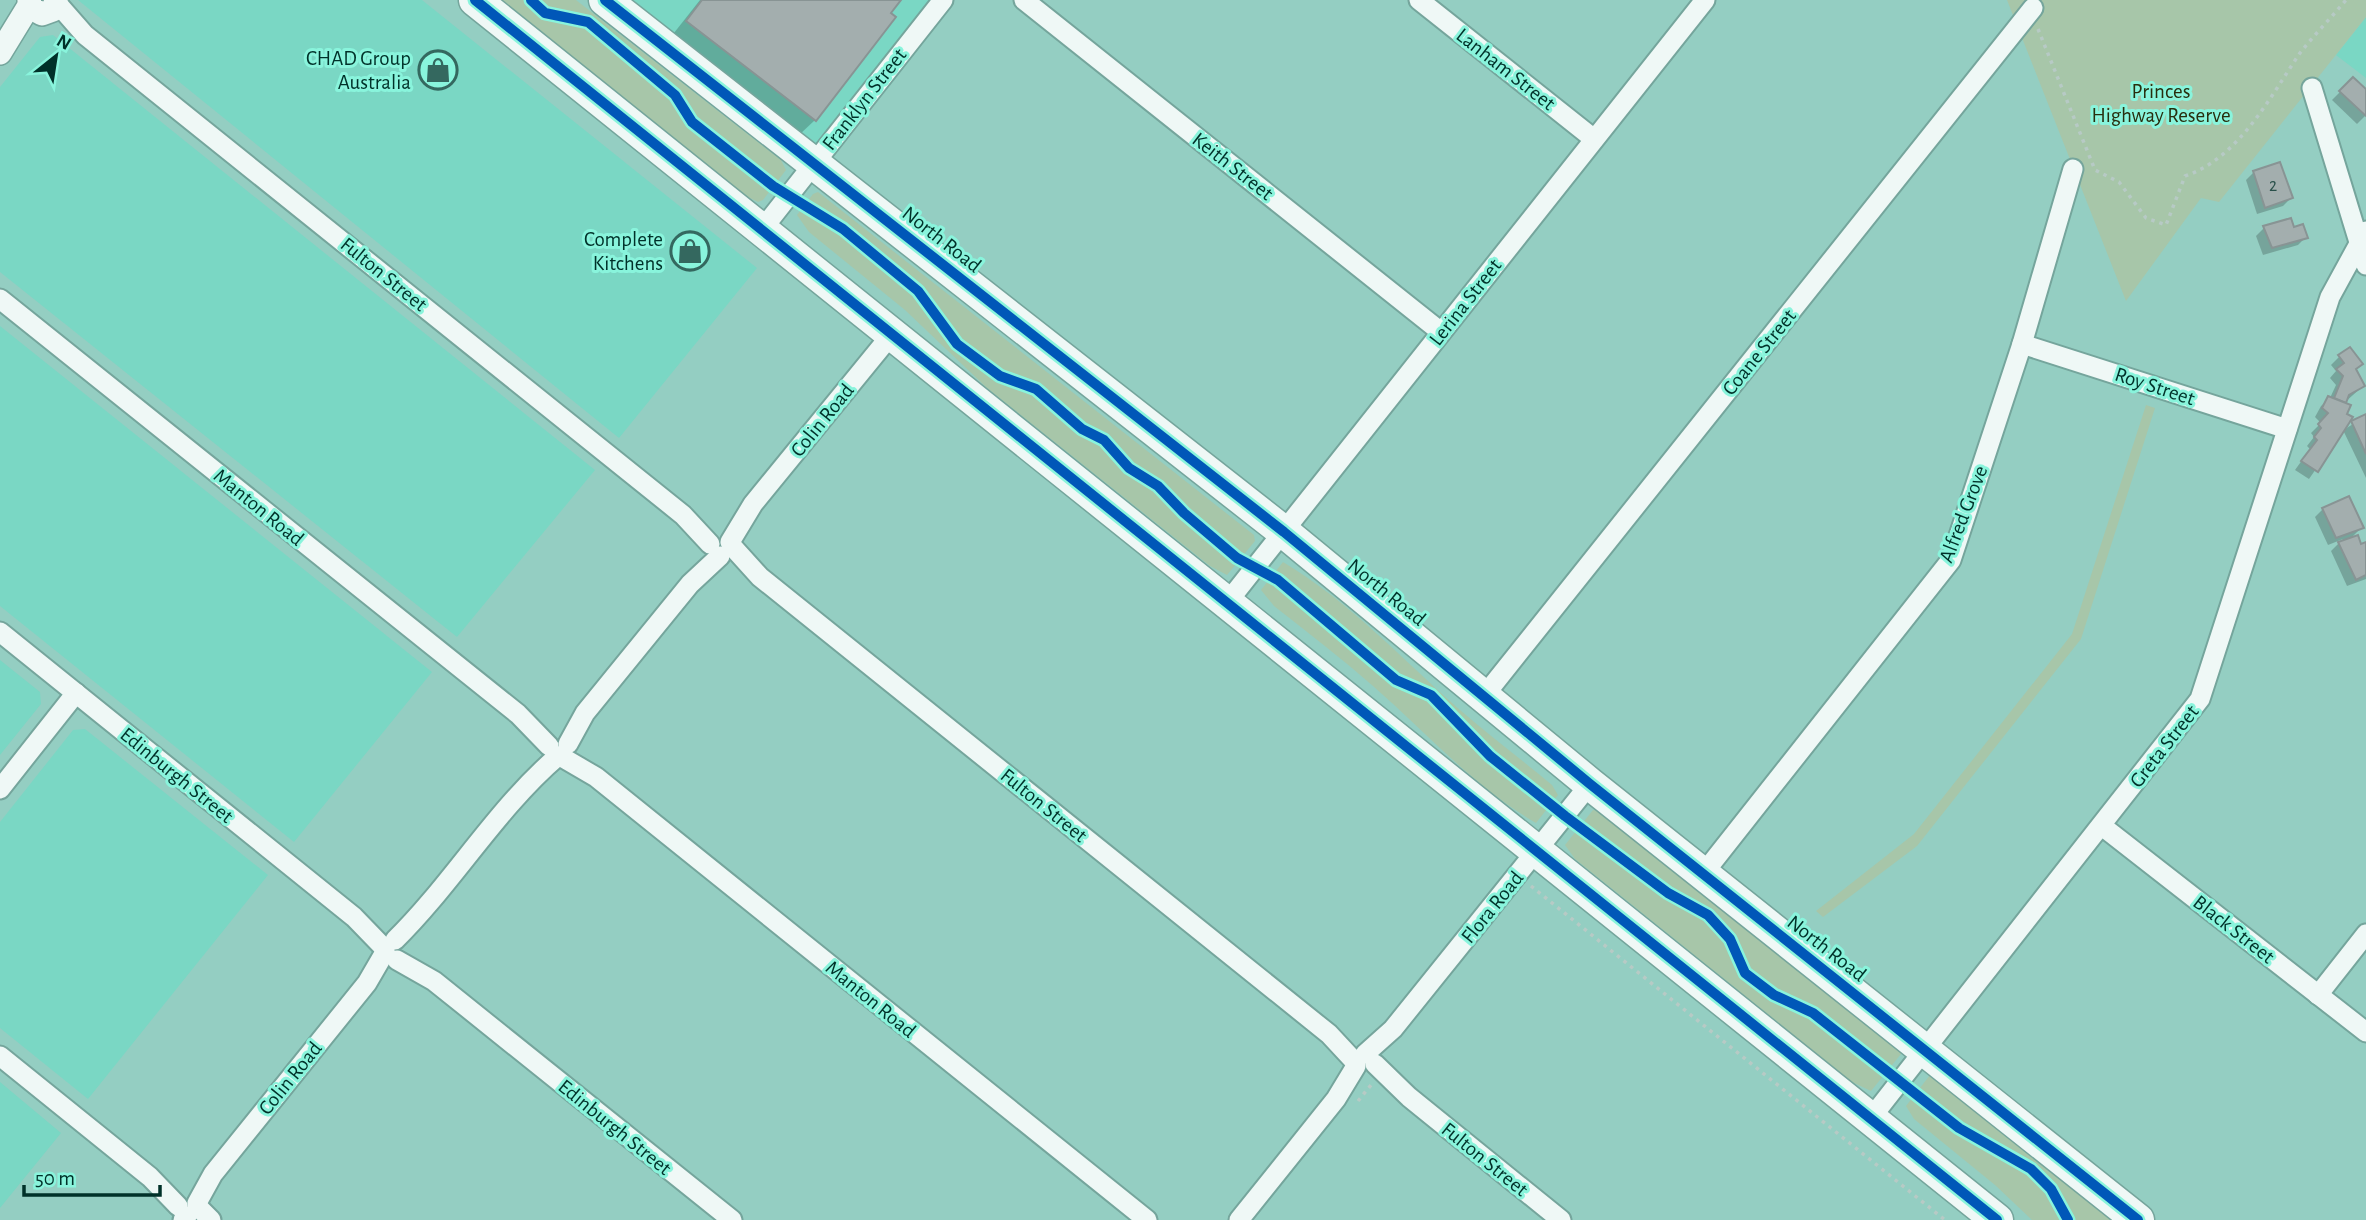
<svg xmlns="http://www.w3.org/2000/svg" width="2366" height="1220" viewBox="0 0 2366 1220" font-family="'Alegreya Sans',sans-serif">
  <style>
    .built { fill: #7ad7c4 }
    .green { fill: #a7c6a9 }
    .shadow { fill: #0003 }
    .building { fill: #a3aeae; stroke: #889494; stroke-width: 2 }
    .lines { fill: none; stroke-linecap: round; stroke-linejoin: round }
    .minor-casing { stroke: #75a59c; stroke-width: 23 }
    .tertiary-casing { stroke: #75a59c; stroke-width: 26 }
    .trunk-casing { stroke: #75a59c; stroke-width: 35 }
    .path { stroke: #b7cac5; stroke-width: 3.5; stroke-dasharray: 3.5 5; stroke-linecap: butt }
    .minor { stroke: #eff8f6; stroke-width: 19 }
    .tertiary { stroke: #eff8f6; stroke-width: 23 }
    .trunk { stroke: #eff8f6; stroke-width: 32 }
    .cycleway-casing { stroke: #89f4dc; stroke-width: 15 }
    .cycleway { stroke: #0057b8; stroke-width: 10 }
    .labels { text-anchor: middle; stroke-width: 6; stroke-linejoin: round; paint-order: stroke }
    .number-label { font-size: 18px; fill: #29504a }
    .poi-label { font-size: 21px; fill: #003129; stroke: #89f4dc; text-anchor: end }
    .street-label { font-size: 21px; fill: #003129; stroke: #89f4dc }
    .park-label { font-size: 21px; fill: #282e0e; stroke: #89f4dc }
  </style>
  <rect width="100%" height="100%" fill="#94cec2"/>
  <g class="built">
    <path d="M 78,0 L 422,0 L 757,268 L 619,438 Z"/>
    <path d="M 632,0 L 932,0 L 816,146 Z"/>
    <path d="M 2366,17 L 2366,78 L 2336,55 Z"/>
    <path d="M 53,35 L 595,470 L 457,637 L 0,272 L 0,87 L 40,37 Z"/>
    <path d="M 0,326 L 432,672 L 294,842 L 0,606 Z"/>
    <path d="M 0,660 L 40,692 L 41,704 L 0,755 Z"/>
    <path d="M 85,729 L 268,875 L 88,1099 L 0,1028 L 0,822 L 73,730 Z"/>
    <path d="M 0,1082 L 61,1133 L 0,1208 Z"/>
  </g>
  <g class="green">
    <path d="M 502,0 L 576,0 L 781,160 L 786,170 L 763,200 L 758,202 L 742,194 Z"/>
    <path d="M 2007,0 L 2366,0 L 2366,17 L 2219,202 L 2201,198 L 2126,301 Z"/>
    <path d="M 818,192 L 1254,535 L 1255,541 L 1227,575 L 1210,566 L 987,388 L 905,310 L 809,232 L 797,215 L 813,194 Z"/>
    <path d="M 2146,405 L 2155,408 L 2081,639 L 1917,846 L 1823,917 L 1816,911 L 1914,834 L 2072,634 Z"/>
    <path d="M 1283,562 C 1350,602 1402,659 1460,710 C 1490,736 1522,760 1552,785 L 1558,795 L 1536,823 C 1474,787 1427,733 1373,686 C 1341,658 1307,632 1274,606 L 1261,590 Z"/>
    <path d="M 1593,810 L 1599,811 L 1900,1050 L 1901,1054 L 1871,1091 L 1852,1082 L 1575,859 L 1565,845 Z"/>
    <path d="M 1930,1075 L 1948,1086 L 2117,1220 L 2032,1220 L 1995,1185 L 1914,1119 L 1906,1106 Z"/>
  </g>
  <g class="shadow">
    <path d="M 700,0 L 899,0 L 815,120 L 798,136 L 670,38 Z"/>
    <path d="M 2353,79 L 2366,91 L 2366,115 L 2357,124 L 2332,100 Z"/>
    <path d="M 2254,172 L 2291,198 L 2283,206 L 2257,214 L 2246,180 Z"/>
    <path d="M 2264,228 L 2293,229 L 2306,237 L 2298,245 L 2263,255 L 2256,236 Z"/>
    <path d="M 2339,357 L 2354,370 L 2363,386 L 2343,404 L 2345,429 L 2366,416 L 2366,478 L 2343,430 L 2309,479 L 2295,470 L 2310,449 L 2307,446 L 2314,437 L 2311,433 L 2321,423 L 2315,417 L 2321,406 L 2330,398 L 2336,385 L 2330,378 L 2336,371 L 2331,365 Z"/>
    <path d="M 2323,509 L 2362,527 L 2349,540 L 2360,547 L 2366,544 L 2366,579 L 2347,586 L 2331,551 L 2343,539 L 2328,545 L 2315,517 Z"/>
  </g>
  <g class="building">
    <path d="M 702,0 L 901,0 L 891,13 L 896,17 L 816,121 L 686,21 Z"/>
    <path d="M 2353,77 L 2366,89 L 2366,116 L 2339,91 Z"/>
    <path d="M 2280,162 L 2293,198 L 2265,208 L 2253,171 Z"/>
    <path d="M 2291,218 L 2294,227 L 2303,224 L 2308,238 L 2272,248 L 2263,226 Z"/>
    <path d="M 2350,347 L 2363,364 L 2356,369 L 2365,386 L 2349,395 L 2346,403 L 2334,398 L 2343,376 L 2336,369 L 2344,363 L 2338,355 Z"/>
    <path d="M 2328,396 L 2351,405 L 2347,414 L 2353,417 L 2318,472 L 2301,461 L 2317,440 L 2314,437 L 2321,428 L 2318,424 L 2328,413 L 2322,408 Z"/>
    <path d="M 2366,414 L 2366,454 L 2351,421 Z"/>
    <path d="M 2349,496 L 2364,528 L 2336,538 L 2322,508 Z"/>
    <path d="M 2358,535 L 2361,544 L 2366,542 L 2366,575 L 2356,580 L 2338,542 Z"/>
  </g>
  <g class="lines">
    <g class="minor-casing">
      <g id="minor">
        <path d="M 1024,0 L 1441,332"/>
        <path d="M 1419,0 L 1594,139"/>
        <path d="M 56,2 L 85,35 L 683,515 L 710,544"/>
        <path d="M 2312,88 L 2366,265"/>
        <path d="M 760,232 L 943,0"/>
        <path d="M 0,299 L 518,714 L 549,746"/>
        <path d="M 2022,344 L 2287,429"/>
        <path d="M 730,542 L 753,504 L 891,335"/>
        <path d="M 731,545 L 760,577 L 1329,1034 L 1356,1063"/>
        <path d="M 1226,604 L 1705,0"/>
        <path d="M 0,632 L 354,917 L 385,949"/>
        <path d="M 1484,696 L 2033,8"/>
        <path d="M 568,744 L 585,713 L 690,584 L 720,556"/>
        <path d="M 560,756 L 596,777 L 1147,1220"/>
        <path d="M 0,789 L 76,693"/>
        <path d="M 2102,826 L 2366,1032"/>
        <path d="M 1703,874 L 1951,560 L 2022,344 L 2073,169"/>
        <path d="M 395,940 C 453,883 496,809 558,756"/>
        <path d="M 397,960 L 434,981 L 732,1220"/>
        <path d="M 2318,995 L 2366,934"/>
        <path d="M 1365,1054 L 1393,1029 L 1590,784"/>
        <path d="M 0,1056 L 150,1177 L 178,1206"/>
        <path d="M 1375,1064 L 1409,1097 L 1561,1220"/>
        <path d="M 1871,1118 L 2200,699 L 2330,297 L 2366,231"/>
        <path d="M 197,1203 L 213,1174 L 367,983 L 385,952"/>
        <path d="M 197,1206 L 211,1220"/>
        <path d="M 183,1220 L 187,1216"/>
        <path d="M 1239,1220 L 1336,1099 L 1356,1066"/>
      </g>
    </g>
    <g class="tertiary-casing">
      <g id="tertiary">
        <path d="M 29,0 L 31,8 L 42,14 L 53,10 L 56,0"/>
        <path d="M 0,53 L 30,4"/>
      </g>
    </g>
    <g class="trunk-casing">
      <g id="trunk">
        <path d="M 475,0 C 979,410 1492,810 1997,1220"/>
        <path d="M 605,0 L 1284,532 L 1590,784 L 2138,1220"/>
      </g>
    </g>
    <g class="path">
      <path d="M 2038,29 L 2095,170 L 2119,182 L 2146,218 L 2166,225 L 2185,176 C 2239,158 2270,97 2300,53 C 2314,35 2331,18 2346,0"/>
      <path d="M 1531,886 L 1945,1220"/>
      <path d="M 1358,1101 L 1371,1085"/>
    </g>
    <use href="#minor" class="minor"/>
    <use href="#tertiary" class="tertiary"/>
    <use href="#trunk" class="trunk"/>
    <g class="cycleway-casing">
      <g id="cycleway">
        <path d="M 475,0 C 979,410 1492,810 1997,1220"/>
        <path d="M 531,0 L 545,13 L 588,22 L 675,95 L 692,122 L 773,186 L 843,229 L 918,291 L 957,344 L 1000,376 L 1036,389 L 1082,429 L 1104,440 L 1129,468 L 1158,486 L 1184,513 L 1237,558 L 1278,580 L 1396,680 L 1431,695 L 1490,756 L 1565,816 L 1668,893 L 1708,915 L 1730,939 L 1745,973 L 1774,995 L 1813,1013 L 1959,1128 L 2031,1169 L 2051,1189 L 2068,1220"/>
        <path d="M 605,0 L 1284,532 L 1590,784 L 2138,1220"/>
      </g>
    </g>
    <use href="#cycleway" class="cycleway"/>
  </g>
  <defs>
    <g id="shop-ring" transform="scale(2.0125)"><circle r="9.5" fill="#89f4dc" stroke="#34685f" stroke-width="1.5"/><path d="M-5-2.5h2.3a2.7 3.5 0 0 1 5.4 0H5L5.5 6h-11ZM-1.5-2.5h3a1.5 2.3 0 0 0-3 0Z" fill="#34685f"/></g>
  </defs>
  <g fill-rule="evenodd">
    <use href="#shop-ring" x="438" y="70"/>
    <use href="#shop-ring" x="690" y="251"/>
  </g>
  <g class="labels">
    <g class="number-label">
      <text x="2273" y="191">2</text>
    </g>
    <g class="poi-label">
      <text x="411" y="65">CHAD Group<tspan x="411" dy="24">Australia</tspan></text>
      <text x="663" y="246">Complete<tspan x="663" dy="24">Kitchens</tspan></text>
    </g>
    <g class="street-label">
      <text transform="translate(1506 69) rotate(38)" y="7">Lanham Street</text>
      <text transform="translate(864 99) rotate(-52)" y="7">Franklyn Street</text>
      <text transform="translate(1233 166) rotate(38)" y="7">Keith Street</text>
      <text transform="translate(942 239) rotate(38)" y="7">North Road</text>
      <text transform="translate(384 274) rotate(39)" y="7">Fulton Street</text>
      <text transform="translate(1465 302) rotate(-52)" y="7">Lerina Street</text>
      <text transform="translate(1759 352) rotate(-51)" y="7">Coane Street</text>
      <text transform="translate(2155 386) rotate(18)" y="7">Roy Street</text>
      <text transform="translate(822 420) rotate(-51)" y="7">Colin Road</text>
      <text transform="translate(259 507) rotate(39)" y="7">Manton Road</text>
      <text transform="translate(1963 514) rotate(-69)" y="7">Alfred Grove</text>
      <text transform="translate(1387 592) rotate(39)" y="7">North Road</text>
      <text transform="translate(2164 746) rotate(-52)" y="7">Greta Street</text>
      <text transform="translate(177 775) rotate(39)" y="7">Edinburgh Street</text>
      <text transform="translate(1044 805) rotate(39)" y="7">Fulton Street</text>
      <text transform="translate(1492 907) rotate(-51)" y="7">Flora Road</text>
      <text transform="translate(2234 929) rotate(38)" y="7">Black Street</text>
      <text transform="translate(1827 948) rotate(38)" y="7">North Road</text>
      <text transform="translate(871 999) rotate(39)" y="7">Manton Road</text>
      <text transform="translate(290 1078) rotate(-51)" y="7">Colin Road</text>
      <text transform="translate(615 1127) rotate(39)" y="7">Edinburgh Street</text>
      <text transform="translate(1485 1159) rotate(39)" y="7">Fulton Street</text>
    </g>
    <g class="park-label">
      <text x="2161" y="98">Princes<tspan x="2161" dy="24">Highway Reserve</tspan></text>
    </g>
  </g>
  <g transform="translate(56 56) rotate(30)" stroke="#89f4dc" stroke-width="5" paint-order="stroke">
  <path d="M0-5L12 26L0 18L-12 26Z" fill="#003129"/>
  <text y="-10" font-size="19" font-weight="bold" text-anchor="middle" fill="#003129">N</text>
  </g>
  <path d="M24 1185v10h136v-10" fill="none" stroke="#003129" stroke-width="3.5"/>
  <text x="35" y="1185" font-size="21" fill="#003129" stroke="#89f4dc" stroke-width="5" paint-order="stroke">50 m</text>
</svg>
